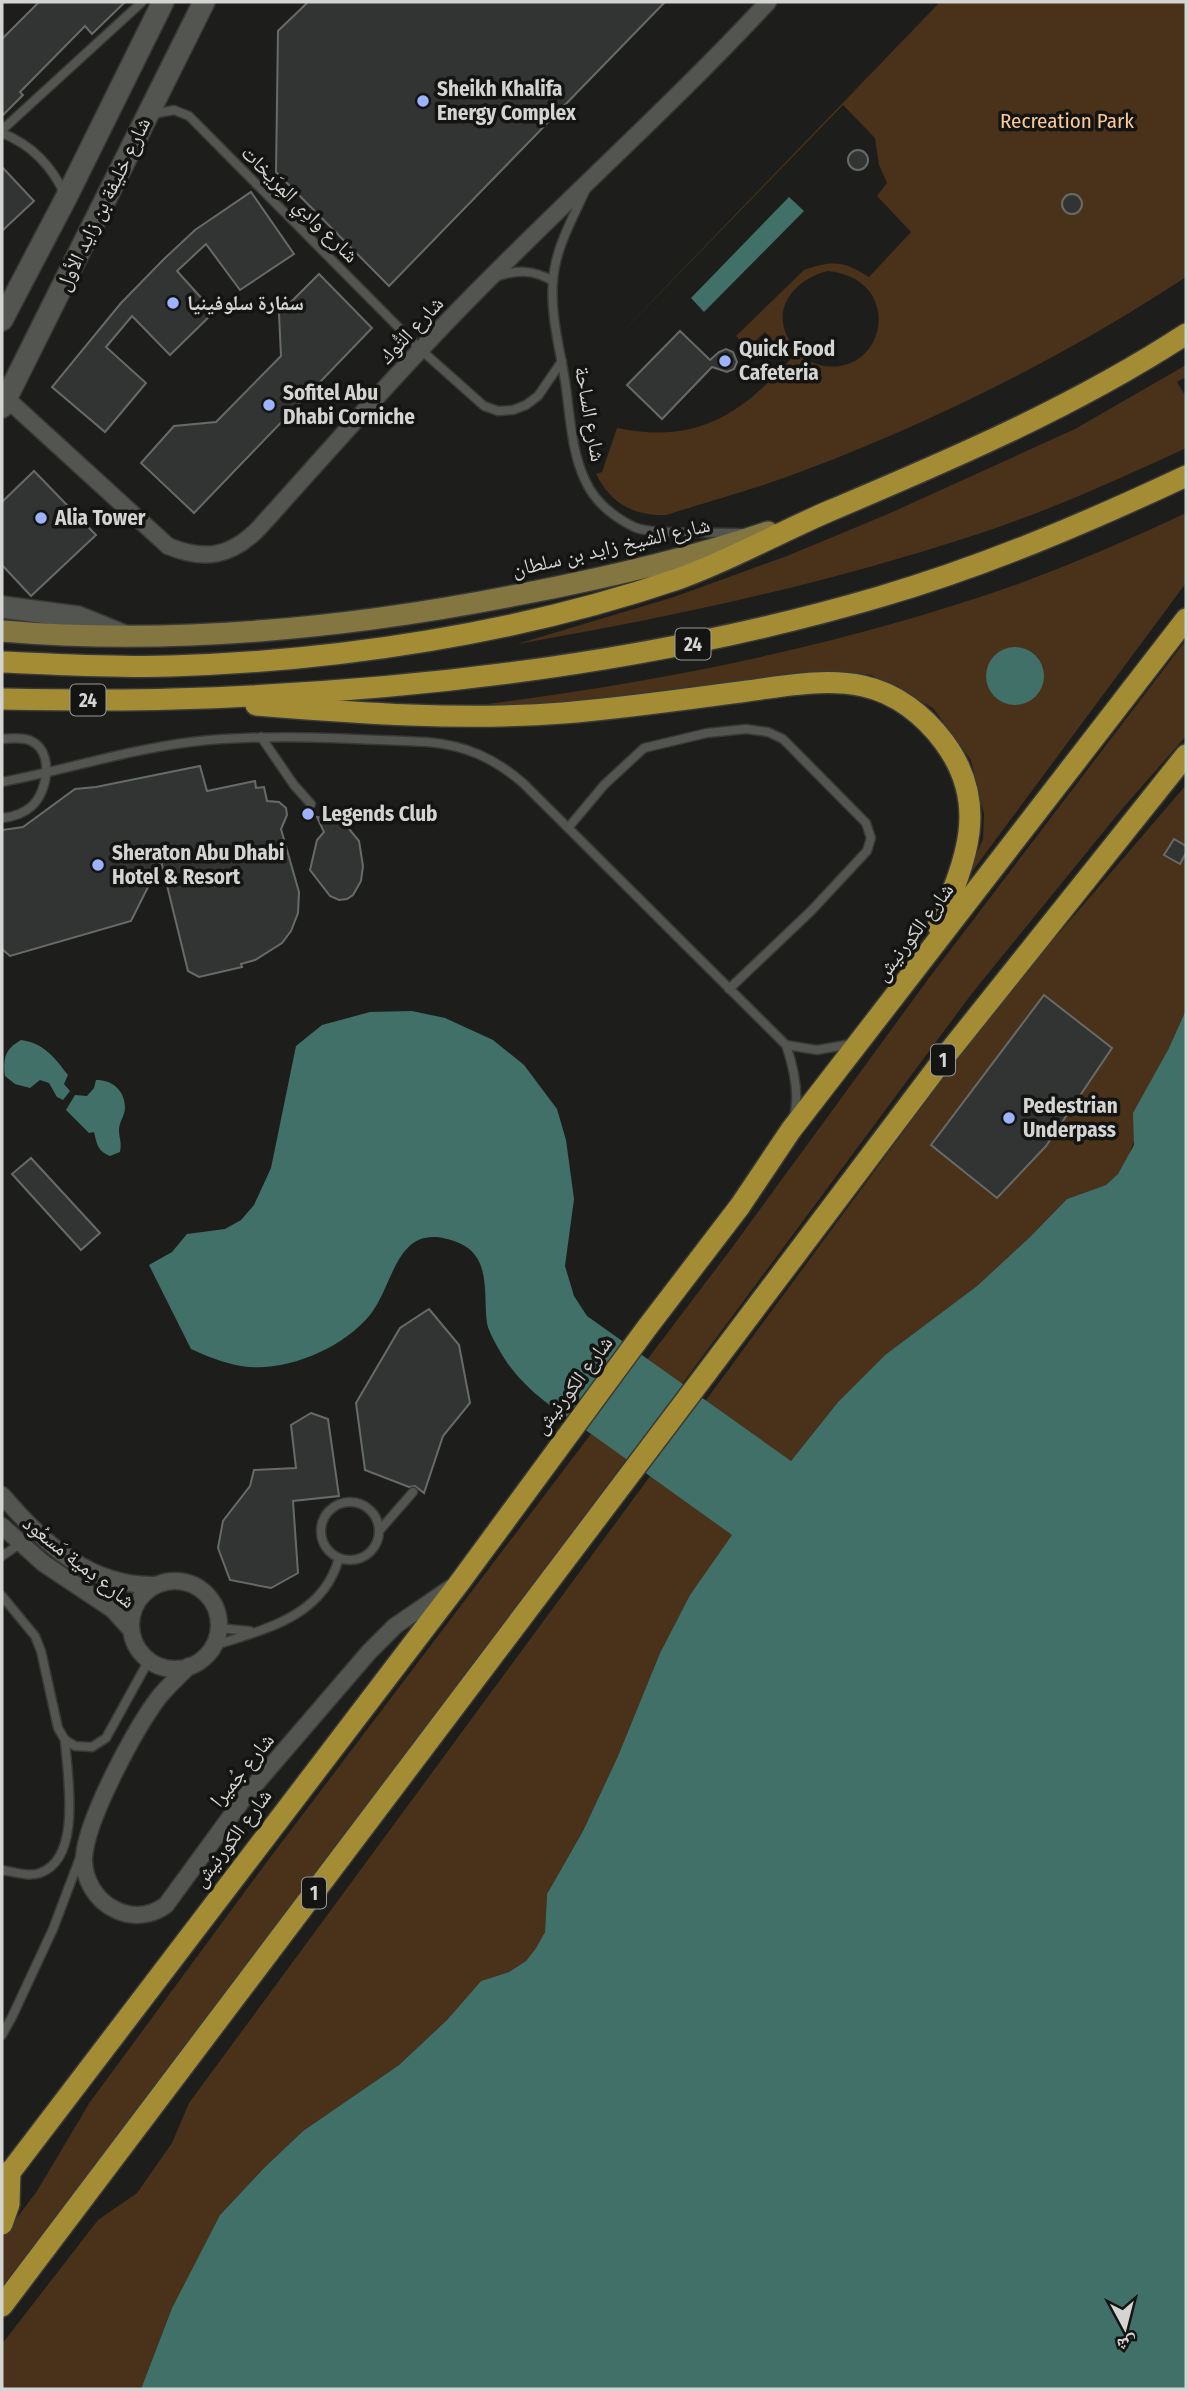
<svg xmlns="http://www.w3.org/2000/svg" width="1188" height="2391" viewBox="0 0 1188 2391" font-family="'Fira Sans Condensed','Noto Naskh Arabic',sans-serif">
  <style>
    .green { fill: #49311a; fill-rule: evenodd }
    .water { fill: #407068 }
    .building { fill: #313432; stroke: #676b68; stroke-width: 2 }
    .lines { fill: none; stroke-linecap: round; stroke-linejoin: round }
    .lane-casing { stroke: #383937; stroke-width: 11 }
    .street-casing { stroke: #383937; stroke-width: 19 }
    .secondary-casing { stroke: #383937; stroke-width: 24 }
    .primary-casing { stroke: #383937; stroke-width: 24 }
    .highway-casing { stroke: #383937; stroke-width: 24 }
    .lane { stroke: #535551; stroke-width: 8 }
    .street { stroke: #535551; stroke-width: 16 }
    .secondary { stroke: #535551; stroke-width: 21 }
    .primary { stroke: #847640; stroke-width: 21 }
    .highway { stroke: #a48c35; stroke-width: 21 }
    .poi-dot { fill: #9eb3fd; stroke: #141512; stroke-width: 2.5 }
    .labels { text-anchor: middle; stroke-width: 7; stroke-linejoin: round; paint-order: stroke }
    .shield { fill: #141512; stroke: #9a9b98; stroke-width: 2 }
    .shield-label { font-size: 19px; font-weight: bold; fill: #d4d4d2 }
    .poi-label { font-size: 21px; font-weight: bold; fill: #d4d4d2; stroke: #141512; text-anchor: start }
    .park-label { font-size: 21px; fill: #fbc899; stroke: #141512 }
    .street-label { font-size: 21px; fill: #d4d4d2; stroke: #141512 }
  </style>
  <rect width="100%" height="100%" fill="#1d1e1b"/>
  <g class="green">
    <path d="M 940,2 L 1186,2 L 1186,277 C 1069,354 940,419 808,469 C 762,487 714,500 666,515 C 634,516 611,504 596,474 L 602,472 L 617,428 C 695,444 739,416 790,360 L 765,332 L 748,348 L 736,336 L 804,270 C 832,260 844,261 869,277 L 911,232 L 877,196 L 887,183 L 879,165 L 875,138 L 843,105 L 601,354 ZM 827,271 C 905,278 887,375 824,366 C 807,363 795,354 788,338 C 771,306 797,279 827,271 Z"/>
    <path d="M 1186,365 L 1186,377 L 1177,382 L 1186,397 L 1186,448 C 1119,479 1051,510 981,533 C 830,583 674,617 517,644 L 674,597 L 787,556 L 888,514 L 1075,429 Z"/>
    <path d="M 1186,513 L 1186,583 L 965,881 L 983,839 L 984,814 L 971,760 L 933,708 L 872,675 L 836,671 L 801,672 L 649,695 L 548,705 L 487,704 C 666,681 844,645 1015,585 C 1073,564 1130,539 1186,513 Z"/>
    <path d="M 1186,640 L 1186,736 L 1122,809 L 973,992 L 607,1485 L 2,2289 L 2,2238 L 37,2191 L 90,2102 L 266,1863 L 731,1249 L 929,978 Z"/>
    <path d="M 1186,785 L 1186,1010 L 1168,1050 L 1127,1160 L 1118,1174 L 1106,1185 L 1067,1199 L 1030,1237 L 977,1286 L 885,1355 L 838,1402 L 791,1461 L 690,1595 L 660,1653 L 618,1756 L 583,1831 L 547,1894 L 545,1932 L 536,1948 L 526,1961 L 509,1972 L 481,1981 L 447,2020 L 399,2065 L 303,2131 L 264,2168 L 220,2215 L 172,2308 L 141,2389 L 2,2389 L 2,2344 L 98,2220 L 137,2193 L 172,2143 L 189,2103 L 993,1010 Z"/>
  </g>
  <g class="water">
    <path d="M 789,197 L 804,211 L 704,312 L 691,298 Z"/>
    <circle cx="1015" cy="676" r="29"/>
    <path d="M 1186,1010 L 1186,2389 L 141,2389 L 172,2308 L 220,2215 L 264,2168 L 303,2131 L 399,2065 L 447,2020 L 481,1981 L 509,1972 L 526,1961 L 536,1948 L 545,1932 L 547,1894 L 583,1831 L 618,1756 L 660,1653 L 690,1595 L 732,1535 C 686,1502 640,1469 594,1436 C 566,1416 533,1397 512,1369 C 505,1361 488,1332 487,1323 C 483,1295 492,1257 459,1243 C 396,1217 396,1282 370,1315 C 342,1349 285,1373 241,1366 C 224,1363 206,1356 191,1349 L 149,1265 L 172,1252 L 187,1234 L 225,1229 L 241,1220 L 254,1205 L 271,1168 L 296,1046 L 322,1025 L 370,1012 L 412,1011 L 445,1018 L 493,1040 L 524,1065 L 557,1109 L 566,1140 L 574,1199 L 565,1266 L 574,1296 L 587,1316 L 791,1461 L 838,1402 L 885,1355 L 977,1286 L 1030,1237 L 1067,1199 L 1106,1185 L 1118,1174 L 1134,1145 L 1133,1113 L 1168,1050 Z"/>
    <path d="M 21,1040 C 44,1043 54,1057 68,1075 L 64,1084 L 70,1091 L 63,1100 L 57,1097 L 49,1083 L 40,1080 L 30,1088 L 15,1084 L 5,1076 C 3,1058 5,1049 21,1040 Z"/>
    <path d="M 96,1080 C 112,1080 125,1090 125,1108 C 125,1115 119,1122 119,1130 C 119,1139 122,1141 120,1152 L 110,1156 C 98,1151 97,1145 94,1132 L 89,1133 L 66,1110 L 75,1095 L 87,1096 L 94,1088 Z"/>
  </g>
  <g class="building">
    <path d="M 39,2 L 125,2 L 92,34 L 85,26 L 20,92 L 23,95 L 2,116 L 2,39 Z"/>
    <path d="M 308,2 L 665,2 L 389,286 L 276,172 L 278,31 Z"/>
    <circle cx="858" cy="160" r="10"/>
    <path d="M 2,167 L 34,201 L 2,231 Z"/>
    <path d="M 251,192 L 294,254 L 240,290 L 206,244 L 177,271 L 214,312 L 170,355 L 132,316 L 106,347 L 146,383 L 105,432 L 52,387 L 121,303 L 164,259 L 195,230 Z"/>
    <circle cx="1072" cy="204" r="10"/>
    <path d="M 319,274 L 372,328 L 194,513 L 141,463 L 174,426 L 216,422 L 281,356 L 279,314 Z"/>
    <path d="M 680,331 L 710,360 L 719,352 L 726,349 L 733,352 L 737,362 L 734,369 L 727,372 L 712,367 L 662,419 L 627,385 Z"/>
    <path d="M 34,471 L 96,535 L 31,596 L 2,565 L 2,502 Z"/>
    <path d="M 200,766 L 207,791 L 255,781 L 256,788 L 264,787 L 267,801 L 279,802 L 286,808 L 287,815 L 281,829 L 299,892 L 298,913 L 291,931 L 282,943 L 255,960 L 241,964 L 242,967 L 199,977 L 188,971 L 161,861 L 131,921 L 10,956 L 2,949 L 2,830 L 23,827 L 75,789 L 96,787 Z"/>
    <path d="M 317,817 L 337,819 L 345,824 L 359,841 L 363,866 L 361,881 L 353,895 L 347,899 L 339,900 L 330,896 L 310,870 L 317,840 L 324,832 Z"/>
    <path d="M 1174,839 L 1186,846 L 1186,853 L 1180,864 L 1164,855 Z"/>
    <path d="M 1044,995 L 1112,1048 L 1046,1146 L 997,1198 L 931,1145 Z"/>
    <path d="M 31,1158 L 100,1233 L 81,1250 L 12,1174 Z"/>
    <path d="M 429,1309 L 459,1345 L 470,1403 L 443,1436 L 424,1493 L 415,1486 L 409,1487 L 365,1470 L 356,1403 L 400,1328 Z"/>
    <path d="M 311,1413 L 328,1419 L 339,1496 L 293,1501 L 298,1573 L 271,1588 L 230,1580 L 218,1548 L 223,1521 L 250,1486 L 254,1470 L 296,1468 L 291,1425 Z"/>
  </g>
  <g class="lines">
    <g class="lane-casing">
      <g id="lane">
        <path d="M 153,114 L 174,110 L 189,116 L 420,349 L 484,406 L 498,411 L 513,410 L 526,405 L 538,396 L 562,361"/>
        <path d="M 2,130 L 142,2"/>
        <path d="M 2,133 C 32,145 52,166 65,195"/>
        <path d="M 585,191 C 572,220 555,249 553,281 C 550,314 560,349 565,381 C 570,413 571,451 585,480 C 594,501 614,517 634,527 C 652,535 716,532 740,533"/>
        <path d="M 496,277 C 517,269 534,270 553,281"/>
        <path d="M 261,737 L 294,785 L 311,804"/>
        <path d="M 2,739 C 11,738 21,737 29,740 C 55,750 48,791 32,806 C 23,814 13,817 2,818"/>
        <path d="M 2,782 C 65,770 127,750 191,742 C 269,733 348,739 427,742 C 465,745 494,758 523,783 L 786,1045 C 794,1068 800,1093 794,1117"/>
        <path d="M 568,828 L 604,785 L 644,748 L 707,733 L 746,729 L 768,732 L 783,739 L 866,823 L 871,838 L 867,851 L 811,911 L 729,989"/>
        <path d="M 786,1045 L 817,1050 L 851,1044"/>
        <circle cx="350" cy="1531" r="29"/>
        <path d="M 379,1531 L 413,1492"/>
        <path d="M 2,1556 L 20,1544"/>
        <path d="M 2,1596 L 35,1636 L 41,1651 L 58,1728 L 65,1740 L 75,1746 L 92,1747 L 106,1738 L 149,1660"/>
        <path d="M 218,1628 L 250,1631"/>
        <path d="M 213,1646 C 265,1629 323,1617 339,1558"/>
        <path d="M 2,1870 C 14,1872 28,1877 40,1873 C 83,1858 67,1774 65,1740"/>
        <path d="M 2,2035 L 12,2017 L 53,1929 L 81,1855"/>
      </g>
    </g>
    <g class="street-casing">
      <g id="street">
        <path d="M 6,398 L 168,546 C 204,561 231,557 259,528 C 334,445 407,361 486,282 C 579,188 678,99 768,2"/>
        <path d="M 2,1495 C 43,1543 90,1587 156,1585"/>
        <path d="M 2,1526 L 43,1563 L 112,1609 L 131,1630"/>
        <circle cx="175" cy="1625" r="44"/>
        <path d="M 189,1666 C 179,1676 168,1686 159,1697 C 135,1729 87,1818 84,1857 C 83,1879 96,1901 116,1910 C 133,1918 151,1916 166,1905 L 247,1794 L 369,1652 L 395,1626 L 452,1587"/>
      </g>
    </g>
    <g class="secondary-casing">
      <g id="secondary">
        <path d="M 2,320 L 66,198 L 163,2"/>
        <path d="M 2,407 L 204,2"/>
        <path d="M 2,607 L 78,617 L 125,636"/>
      </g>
    </g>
    <g class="primary-casing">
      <path id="primary" d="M 2,631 C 176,646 351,628 522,594 C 605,578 688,559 768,532"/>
    </g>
    <g class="highway-casing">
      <g id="highway">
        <path d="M 2,662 C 58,664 115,668 171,666 C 338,661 520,633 678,579 C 729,561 776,534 827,512 C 950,460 1074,407 1186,334"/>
        <path d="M 2,699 C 59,700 116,701 173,699 C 411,692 650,664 879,597 C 985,566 1086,523 1186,476"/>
        <path d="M 256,705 C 358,713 461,721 563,713 C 625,708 686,699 747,691 C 785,686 825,678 863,686 C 896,693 924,715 944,742 C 991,805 965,863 938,926"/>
        <path d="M 2,2183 L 460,1582 L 646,1329 L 740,1206 L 791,1130 L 1186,619"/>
        <path d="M 2,2224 L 9,2204 L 10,2171"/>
        <path d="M 2,2306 L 948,1053 L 1186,755"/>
      </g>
    </g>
    <use href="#lane" class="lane"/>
    <use href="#street" class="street"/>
    <use href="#secondary" class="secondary"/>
    <use href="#primary" class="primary"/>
    <use href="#highway" class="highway"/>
  </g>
  <g class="poi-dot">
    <circle cx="423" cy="101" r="7"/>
    <circle cx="173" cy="303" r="7"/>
    <circle cx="725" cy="361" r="7"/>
    <circle cx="269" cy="405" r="7"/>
    <circle cx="41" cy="518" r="7"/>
    <circle cx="308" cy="814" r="7"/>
    <circle cx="98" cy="865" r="7"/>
    <circle cx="1009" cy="1118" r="7"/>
  </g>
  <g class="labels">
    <g class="shield">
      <rect x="675.5" y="628.5" width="35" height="31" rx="5"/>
      <rect x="70.5" y="684.5" width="35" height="31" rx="5"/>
      <rect x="931" y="1044.5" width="24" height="31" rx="5"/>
      <rect x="302" y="1877.5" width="24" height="31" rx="5"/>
    </g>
    <g class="shield-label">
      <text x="693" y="651">24</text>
      <text x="88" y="707">24</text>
      <text x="943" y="1067">1</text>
      <text x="314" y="1900">1</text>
    </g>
    <g class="poi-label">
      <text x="437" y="96">Sheikh Khalifa<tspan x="437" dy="24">Energy Complex</tspan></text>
      <text x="187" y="310">سفارة سلوفينيا</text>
      <text x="739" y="356">Quick Food<tspan x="739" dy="24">Cafeteria</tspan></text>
      <text x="283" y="400">Sofitel Abu<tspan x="283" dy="24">Dhabi Corniche</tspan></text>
      <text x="55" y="525">Alia Tower</text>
      <text x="322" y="821">Legends Club</text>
      <text x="112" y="860">Sheraton Abu Dhabi<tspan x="112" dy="24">Hotel &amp; Resort</tspan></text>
      <text x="1023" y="1113">Pedestrian<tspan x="1023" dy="24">Underpass</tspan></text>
    </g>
    <g class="park-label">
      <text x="1067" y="128">Recreation Park</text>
    </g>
    <g class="street-label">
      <text transform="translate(103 204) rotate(-64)" y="7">شارع خليفة بن زايد الأول</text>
      <text transform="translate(300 204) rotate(45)" y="7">شارع وادِي المِرَيخات</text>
      <text transform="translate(411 330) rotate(-47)" y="7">شارع التُّوك</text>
      <text transform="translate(590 414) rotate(80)" y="7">شارع الساحة</text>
      <text transform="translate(611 547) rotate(-13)" y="7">شارع الشيخ زايد بن سلطان</text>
      <text transform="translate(914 932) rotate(-53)" y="7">شارع الكورنيش</text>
      <text transform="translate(573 1385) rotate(-53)" y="7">شارع الكورنيش</text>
      <text transform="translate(79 1562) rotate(38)" y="7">شارع دِمية مَسعُود</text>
      <text transform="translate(242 1770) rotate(-51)" y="7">شارع جُميرا</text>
      <text transform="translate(232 1838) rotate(-53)" y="7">شارع الكورنيش</text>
    </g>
  </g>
  <rect width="1188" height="2391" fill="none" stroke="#d4d4d2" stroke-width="7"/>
  <g transform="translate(1125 2328) rotate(173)" stroke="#141512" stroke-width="5" paint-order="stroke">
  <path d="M0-5L12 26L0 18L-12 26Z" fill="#d4d4d2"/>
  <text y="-10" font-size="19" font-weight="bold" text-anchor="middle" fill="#d4d4d2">ش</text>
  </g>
</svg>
